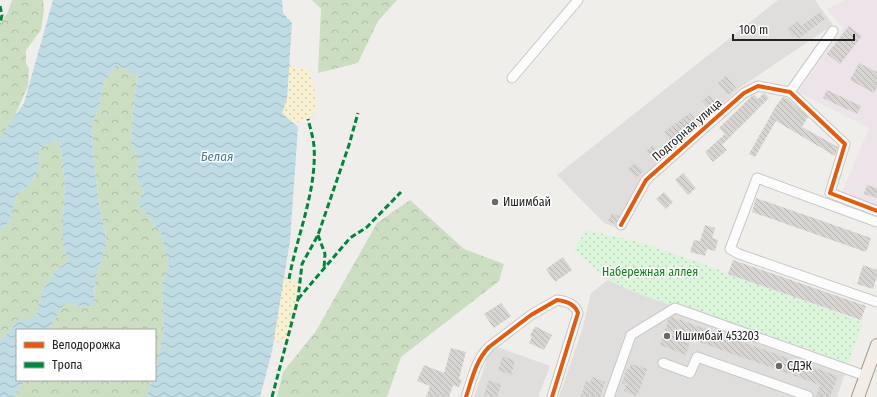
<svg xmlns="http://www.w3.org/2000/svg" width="877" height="397" viewBox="0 0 877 397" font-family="'Fira Sans Condensed',sans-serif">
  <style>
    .residential { fill: #dfdedc }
    .industrial { fill: #ede4e9 }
    .forest { fill: url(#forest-crowns) }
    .sand { fill: url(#sand-dots) }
    .park { fill: url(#park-dots) }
    .parking { fill: #e0dfde }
    .water { fill: url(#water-waves) }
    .building { fill: url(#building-back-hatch) }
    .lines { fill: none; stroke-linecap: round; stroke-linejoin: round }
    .minor-casing { stroke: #c9c8c7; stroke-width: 11 }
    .major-casing { stroke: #a79c86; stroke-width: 14 }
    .minor { stroke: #fdfcfc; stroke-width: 9 }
    .major { stroke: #f3ede7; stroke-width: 12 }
    .quiet { stroke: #00873e; stroke-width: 3; stroke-dasharray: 6 3; stroke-linecap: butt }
    .cycleway-casing { stroke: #fff; stroke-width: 6 }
    .cycleway { stroke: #e8590c; stroke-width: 4 }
    .poi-dot { fill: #6a6968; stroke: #fff; stroke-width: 1.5 }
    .labels { text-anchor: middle; stroke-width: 3; stroke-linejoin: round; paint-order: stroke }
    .street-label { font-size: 12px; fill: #222; stroke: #fff }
    .poi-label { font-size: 12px; fill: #222; stroke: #fff; text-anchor: start }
    .park-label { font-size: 12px; fill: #0c8416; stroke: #fff }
    .water-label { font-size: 13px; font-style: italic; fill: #4a7aab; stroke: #fff }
  </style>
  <defs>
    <pattern id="forest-crowns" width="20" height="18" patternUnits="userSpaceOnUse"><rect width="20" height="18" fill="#cbdec1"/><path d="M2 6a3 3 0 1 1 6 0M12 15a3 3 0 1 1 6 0" fill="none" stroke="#aebea6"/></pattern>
    <pattern id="sand-dots" width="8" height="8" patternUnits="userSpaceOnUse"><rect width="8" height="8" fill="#f8f0d0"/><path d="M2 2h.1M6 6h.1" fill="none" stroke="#d4ceb2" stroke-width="1.8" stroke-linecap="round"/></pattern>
    <pattern id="park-dots" width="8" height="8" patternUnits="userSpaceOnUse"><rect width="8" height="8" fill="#daf5da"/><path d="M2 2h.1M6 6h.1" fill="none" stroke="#bbd2bb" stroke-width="1.8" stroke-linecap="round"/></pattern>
    <pattern id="water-waves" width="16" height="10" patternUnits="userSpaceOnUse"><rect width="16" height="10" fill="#bfdbe3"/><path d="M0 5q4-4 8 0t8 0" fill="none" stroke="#a4bcc2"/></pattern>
    <pattern id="building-back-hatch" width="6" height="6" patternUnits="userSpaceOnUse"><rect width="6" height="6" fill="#d7d4d2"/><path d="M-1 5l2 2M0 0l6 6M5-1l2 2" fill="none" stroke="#b8b6b4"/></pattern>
  </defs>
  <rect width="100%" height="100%" fill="#f0eeeb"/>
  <g class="residential">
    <path d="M 778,0 L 815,0 L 833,25 L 741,87 L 643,177 L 617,228 L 604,223 L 557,175 Z"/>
    <path d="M 608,280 L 639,294 L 848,365 L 837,397 L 559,397 L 583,327 L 591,293 Z"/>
    <path d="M 492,345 L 550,366 L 538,397 L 474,397 Z"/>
  </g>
  <path class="industrial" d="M 846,0 L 877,0 L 877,206 L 842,193 L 869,128 L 798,92 L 843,28 L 827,9 Z"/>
  <g class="forest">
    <path d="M 12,0 L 43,0 L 44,9 L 41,30 L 26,50 L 26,64 L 29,68 L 28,86 L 16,113 L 14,139 L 0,162 L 0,24 L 8,12 Z"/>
    <path d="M 312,0 L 397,0 L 378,21 L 358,63 L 318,73 L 321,9 Z"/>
    <path d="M 116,65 L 138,74 L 133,109 L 131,143 L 139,160 L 136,177 L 144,191 L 137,203 L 160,231 L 169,265 L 162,284 L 164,331 L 155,372 L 155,330 L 49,330 L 53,322 L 66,302 L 83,307 L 94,304 L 95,280 L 107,242 L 99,204 L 93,153 L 92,125 L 100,103 L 103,83 Z"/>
    <path d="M 59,139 L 65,180 L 63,218 L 63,247 L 69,261 L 57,269 L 43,289 L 36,318 L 17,321 L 0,342 L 0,231 L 9,222 L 17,195 L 32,182 L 38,170 L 40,148 Z"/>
    <path d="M 410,200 L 464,249 L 504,264 L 499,281 L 401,357 L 387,397 L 277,397 L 283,372 L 316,331 L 377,223 Z"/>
    <path d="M 24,380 L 153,380 L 146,397 L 14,397 Z"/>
  </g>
  <g class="sand">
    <path d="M 289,65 L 310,70 L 317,102 L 313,116 L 304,121 L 294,123 L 282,113 L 287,99 Z"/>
    <path d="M 284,277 L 299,282 L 287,341 L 273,343 Z"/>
  </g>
  <path class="park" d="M 586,230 L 647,244 L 863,322 L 848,365 L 639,294 L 608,280 L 574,250 Z"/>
  <path class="parking" d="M 607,288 L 665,308 L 649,347 L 592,330 Z"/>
  <path class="water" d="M 53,0 L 282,0 L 283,13 L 292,23 L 287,99 L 282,113 L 298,127 L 290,241 L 272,351 L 260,397 L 146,397 L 153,380 L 155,380 L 155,372 L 164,331 L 162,284 L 169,265 L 160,231 L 137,203 L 144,191 L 136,177 L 139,160 L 131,143 L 133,109 L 138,75 L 116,65 L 103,83 L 100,103 L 92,125 L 93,153 L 99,204 L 107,242 L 95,280 L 94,305 L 83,307 L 66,302 L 53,322 L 49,330 L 17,330 L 17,380 L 24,380 L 14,397 L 0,397 L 0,342 L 17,321 L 36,317 L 43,289 L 57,269 L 69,261 L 63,247 L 63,218 L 65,180 L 59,139 L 40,148 L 38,170 L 32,182 L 17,195 L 9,222 L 0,231 L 0,138 L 24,103 Z"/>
  <g class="building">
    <path d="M 820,12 L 825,19 L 798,39 L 795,35 L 793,37 L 787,29 L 798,21 L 801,26 Z"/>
    <path d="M 849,26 L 862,36 L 840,64 L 827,54 Z"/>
    <path d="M 859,63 L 877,72 L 877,87 L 874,93 L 850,80 Z"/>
    <path d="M 726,76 L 736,88 L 728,95 L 718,83 Z"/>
    <path d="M 827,90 L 861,106 L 857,114 L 823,98 Z"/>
    <path d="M 764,93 L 769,98 L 722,145 L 727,150 L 713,162 L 705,152 L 725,134 L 719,128 L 752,96 L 754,95 L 758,99 Z"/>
    <path d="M 710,95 L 717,105 L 710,110 L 702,101 Z"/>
    <path d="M 783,97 L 787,98 L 808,117 L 802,127 L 838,147 L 835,156 L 776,121 L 755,157 L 749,154 L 776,106 Z"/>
    <path d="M 690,113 L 698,122 L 673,143 L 664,132 Z"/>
    <path d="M 653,145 L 660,155 L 653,160 L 646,151 Z"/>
    <path d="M 635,163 L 643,171 L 636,178 L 628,169 Z"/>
    <path d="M 683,173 L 696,188 L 688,195 L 675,180 Z"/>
    <path d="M 867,185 L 877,188 L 877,198 L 864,194 Z"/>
    <path d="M 664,192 L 673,202 L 666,209 L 656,199 Z"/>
    <path d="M 756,198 L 871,238 L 866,252 L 752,212 Z"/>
    <path d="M 612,213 L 619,216 L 615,224 L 608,221 Z"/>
    <path d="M 705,225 L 715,228 L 712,238 L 718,240 L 715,251 L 707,249 L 705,256 L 690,252 L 694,240 L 700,241 Z"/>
    <path d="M 563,257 L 572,270 L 555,282 L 546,269 Z"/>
    <path d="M 733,260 L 866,306 L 861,320 L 728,274 Z"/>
    <path d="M 863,265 L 877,270 L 877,276 L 873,289 L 857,284 Z"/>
    <path d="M 501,303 L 511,316 L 494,328 L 484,314 Z"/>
    <path d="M 672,317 L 838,376 L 830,397 L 816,397 L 820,385 L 691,339 L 686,355 L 660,345 L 669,318 Z"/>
    <path d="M 535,326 L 552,335 L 544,350 L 529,343 L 532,337 L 530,336 Z"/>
    <path d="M 451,348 L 466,352 L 459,379 L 462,380 L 459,387 L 453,385 L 449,397 L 426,397 L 430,386 L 417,381 L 424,365 L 444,373 Z"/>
    <path d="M 503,356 L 515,361 L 511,375 L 498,370 Z"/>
    <path d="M 631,364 L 647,369 L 637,396 L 624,391 L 626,384 L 622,383 L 627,369 L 629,370 Z"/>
    <path d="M 592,377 L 605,382 L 600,397 L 585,397 L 581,396 L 586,381 L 590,383 Z"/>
    <path d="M 489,380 L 501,385 L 497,397 L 490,397 L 484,395 Z"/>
  </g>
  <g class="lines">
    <g class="minor-casing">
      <g id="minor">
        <path d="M 512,78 L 578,0"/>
        <path d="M 790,92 L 845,144 L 830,193 L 877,211"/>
        <path d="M 790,92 L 833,31"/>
        <path d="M 877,222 L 757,178 L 730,249 L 739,254 L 877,302"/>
        <path d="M 621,225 L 646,180 L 744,93 L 758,86 L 790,92"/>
        <path d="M 663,363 L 690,373 L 697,357 L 808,396 L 808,397"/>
        <path d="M 466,397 C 472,379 476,360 489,347 L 531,315 L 557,300 C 566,301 575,304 578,313 L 552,397"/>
        <path d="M 609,397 L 631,335 L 675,308 L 866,376"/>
      </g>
    </g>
    <g class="major-casing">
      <path id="major" d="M 858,397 L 877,345"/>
    </g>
    <use href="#minor" class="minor"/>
    <use href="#major" class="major"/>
    <g class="quiet">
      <path d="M 0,6 L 2,15 L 0,24"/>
      <path d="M 318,235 L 325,254 L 324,269"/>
      <path d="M 289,279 C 297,235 317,191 314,146 C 313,137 310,127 308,119"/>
      <path d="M 298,299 L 350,238 L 367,227 L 401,192"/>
      <path d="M 272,397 L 298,299 L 302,264 L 318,235 L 349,145 L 358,113"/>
    </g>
    <g class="cycleway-casing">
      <g id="cycleway">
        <path d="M 621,225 L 646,180 L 744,93 L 758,86 L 790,92 L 845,144 L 830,193 L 877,211"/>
        <path d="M 466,397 C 472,379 476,360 489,347 L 531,315 L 557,300 C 566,301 575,304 578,313 L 552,397"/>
      </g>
    </g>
    <use href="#cycleway" class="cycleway"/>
  </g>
  <g class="poi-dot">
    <circle cx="495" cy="202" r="4"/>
    <circle cx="667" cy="336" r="4"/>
    <circle cx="779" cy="366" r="4"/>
  </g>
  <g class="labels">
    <g class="street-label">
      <text transform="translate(687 130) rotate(-41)" y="4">Подгорная улица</text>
    </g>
    <g class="poi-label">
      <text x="503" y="206">Ишимбай</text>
      <text x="675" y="340">Ишимбай 453203</text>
      <text x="787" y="370">СДЭК</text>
    </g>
    <g class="park-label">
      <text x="650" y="276">Набережная аллея</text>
    </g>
    <g class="water-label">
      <text x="217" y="161">Белая</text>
    </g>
  </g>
  <rect x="16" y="329" width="140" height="52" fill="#ffffff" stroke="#a7a7a7"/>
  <rect x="24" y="342" width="20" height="6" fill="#e8590c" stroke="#a7a7a7"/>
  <text x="52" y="349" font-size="12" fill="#222222">Велодорожка</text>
  <rect x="24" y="362" width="20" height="6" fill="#00873e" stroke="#a7a7a7"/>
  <text x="52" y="369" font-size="12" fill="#222222">Тропа</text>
  <path d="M733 34v6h121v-6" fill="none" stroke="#222222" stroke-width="2"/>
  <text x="739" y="34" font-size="12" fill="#222222" stroke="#ffffff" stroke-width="3" paint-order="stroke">100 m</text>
</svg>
